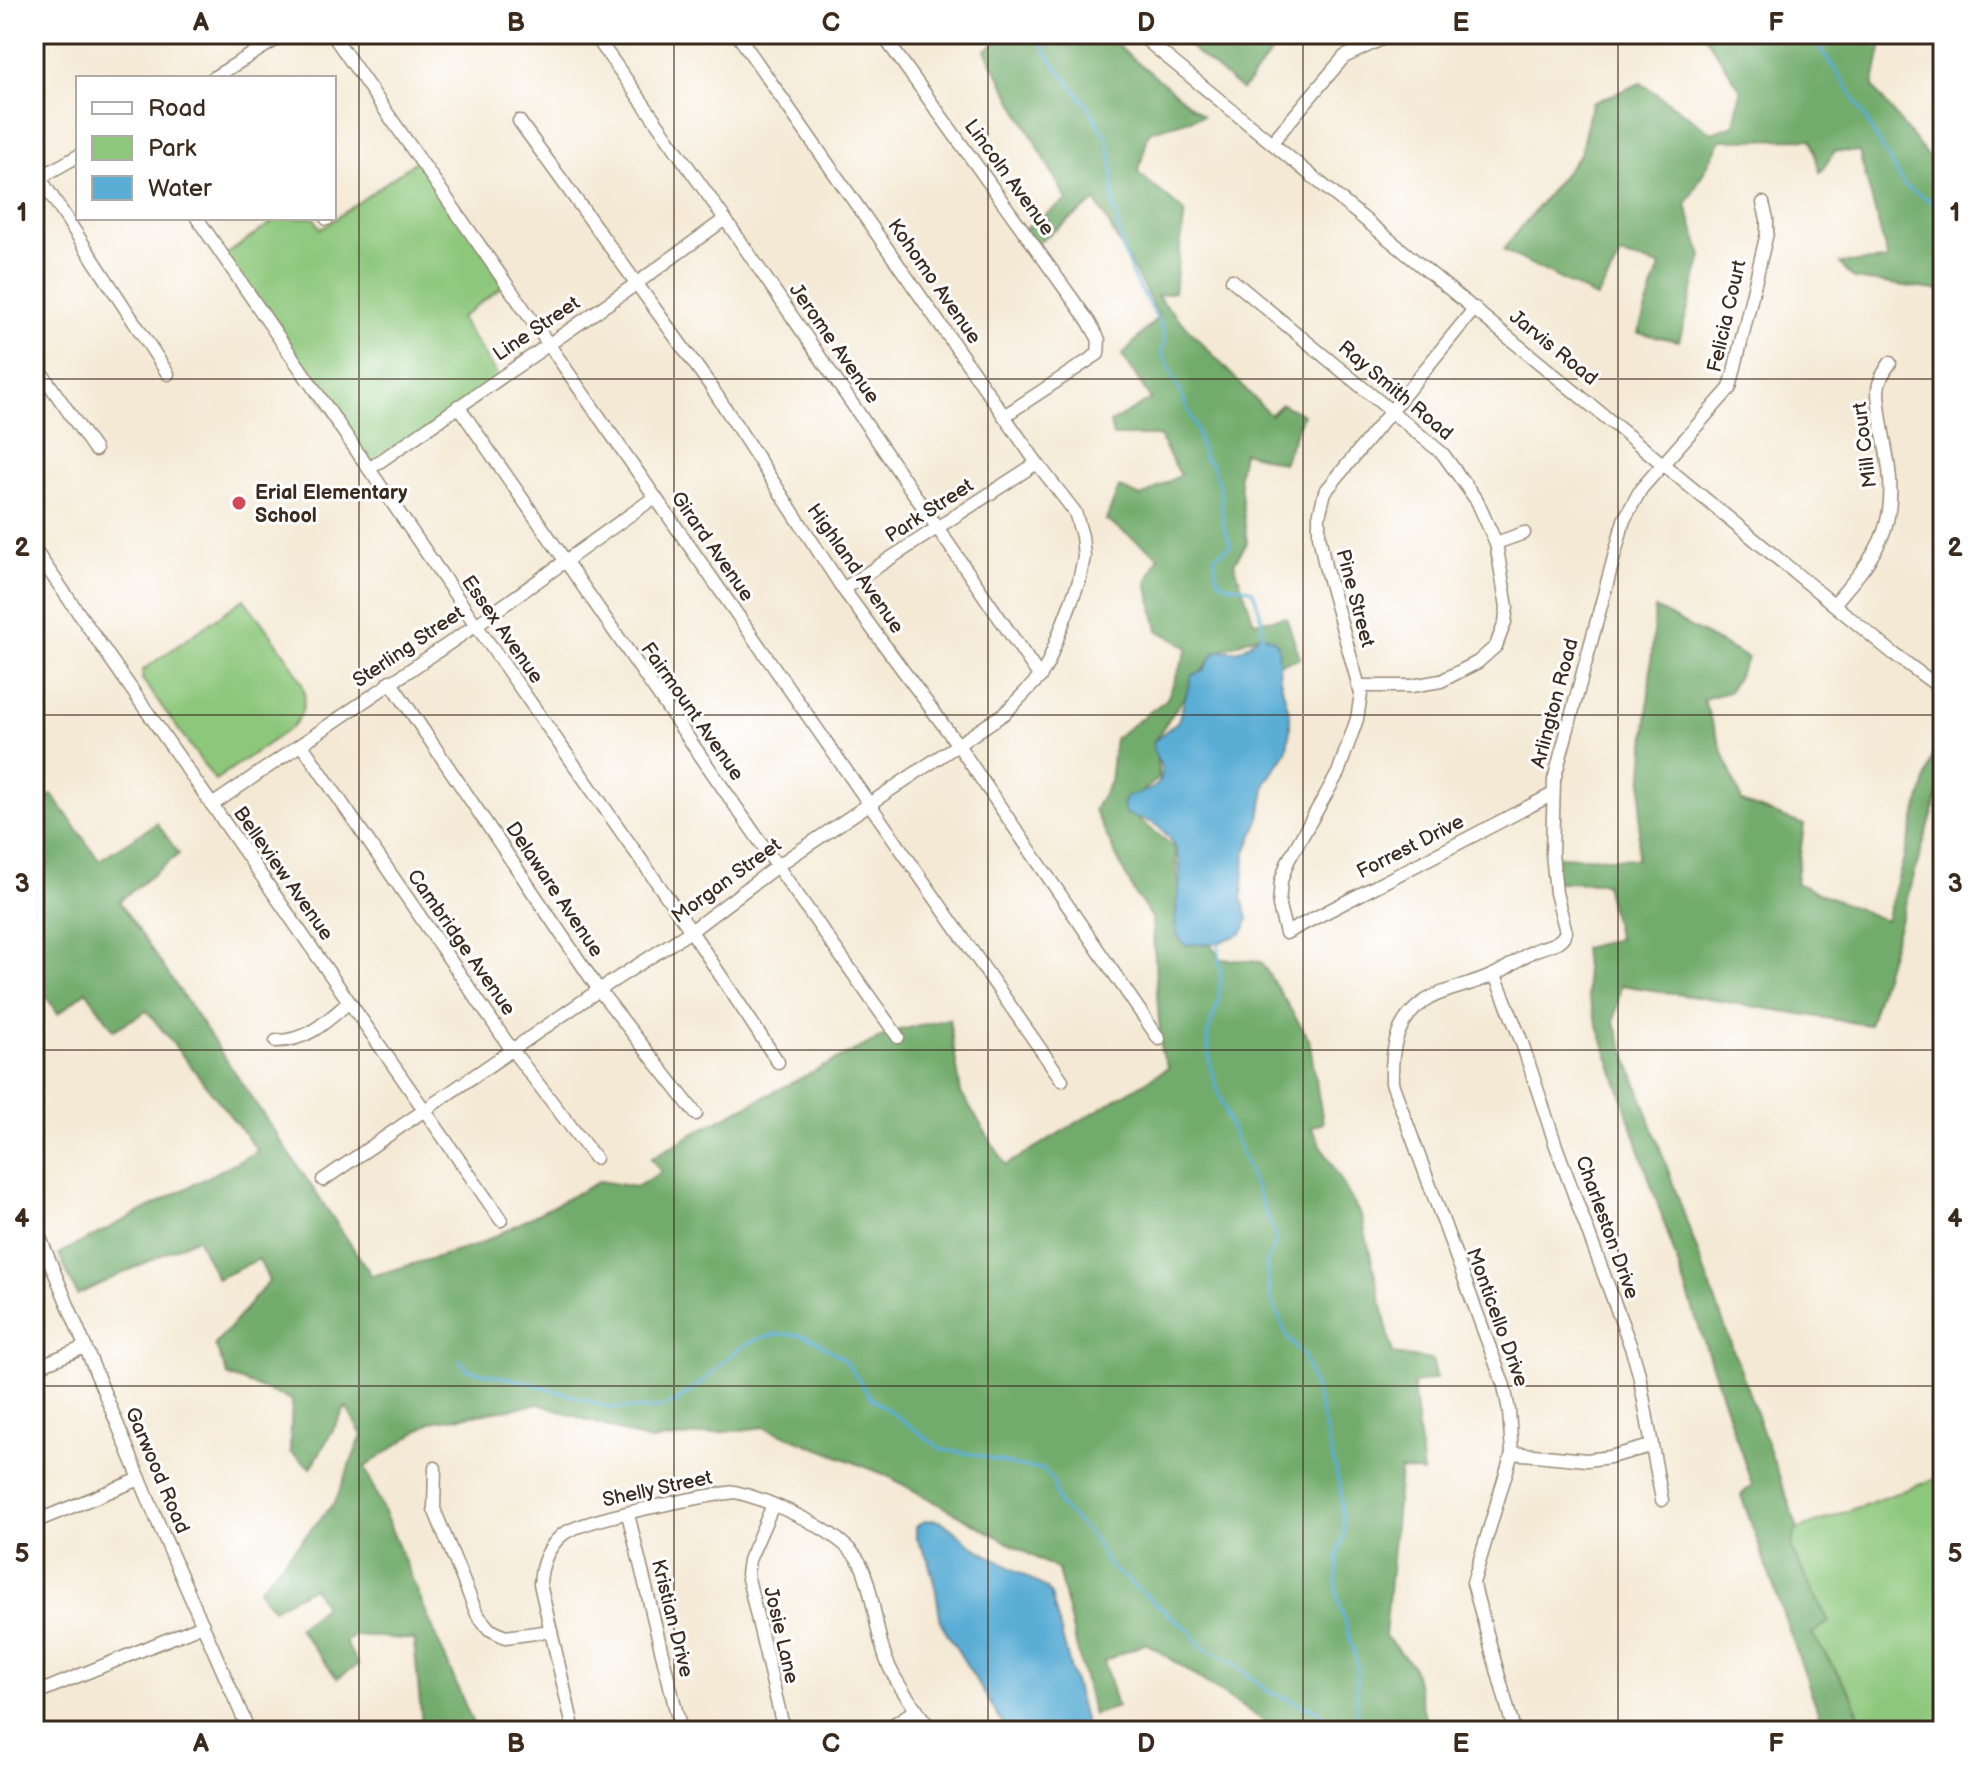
<svg xmlns="http://www.w3.org/2000/svg" width="1977" height="1765" viewBox="0 0 1977 1765" font-family="'Balsamiq Sans',sans-serif">
  <style>
    .green { fill: #8dc77c; stroke: #64784d; stroke-width: 2 }
    .forest { fill: #72ac6c; stroke: #566b45; stroke-width: 2 }
    .water { fill: #5aadd5; stroke: #4a6c7a; stroke-width: 2 }
    .lines { fill: none; stroke-linecap: round; stroke-linejoin: round }
    .stream { stroke: #5aadd5; stroke-width: 3 }
    .minor-casing { stroke: #988a79; stroke-width: 15 }
    .minor { stroke: #fff; stroke-width: 12 }
    .grid { fill: none; stroke: #3b2a1e; stroke-width: 2; stroke-opacity: 0.55 }
    .poi-dot { fill: #d1495b; stroke: #fff; stroke-width: 3 }
    .labels { text-anchor: middle; stroke-width: 6; stroke-linejoin: round; paint-order: stroke }
    .street-label { font-size: 20px; fill: #3b2a1e; stroke: #fff }
    .poi-label { font-size: 20px; font-weight: bold; fill: #3b2a1e; stroke: #fff; text-anchor: start }
    .neatline { fill: none; stroke: #3b2a1e; stroke-width: 3 }
    .grid-label { font-size: 26px; text-anchor: middle; font-weight: bold; fill: #3b2a1e }
  </style>
  <rect width="100%" height="100%" fill="#fff"/>
  <filter id="ink" filterUnits="userSpaceOnUse"><feTurbulence type="fractalNoise" baseFrequency=".0125" numOctaves="2"/><feDisplacementMap in="SourceGraphic" scale="16" xChannelSelector="R" yChannelSelector="G"/><feConvolveMatrix kernelMatrix="1 2 1 2 8 2 1 2 1" color-interpolation-filters="sRGB"/></filter>
  <filter id="wash" filterUnits="userSpaceOnUse"><feTurbulence type="fractalNoise" baseFrequency=".006" numOctaves="4" result="noise"/><feDisplacementMap in="SourceGraphic" scale="32" xChannelSelector="R" yChannelSelector="G"/><feGaussianBlur stdDeviation="1.8" result="paint"/><feColorMatrix in="noise" values="0 0 0 0 0 0 0 0 0 0 0 0 0 0 0 0 0 1.4 0 .05"/><feComposite in="paint" operator="in"/></filter>
  <g filter="url(#wash)">
    <rect width="100%" height="100%" fill="#f4e9d4"/>
    <g class="green">
      <path d="M 419,159 L 506,284 L 460,318 L 499,378 L 369,469 L 223,257 L 278,218 L 314,218 L 321,229 Z"/>
      <path d="M 244,599 C 258,619 301,670 304,691 C 306,705 301,717 292,727 L 215,780 L 142,679 L 143,670 Z"/>
      <path d="M 1943,1476 L 1943,1731 L 1864,1731 L 1853,1697 L 1811,1633 L 1828,1622 L 1791,1548 L 1796,1530 Z"/>
    </g>
    <g class="forest">
      <path d="M 1010,34 L 1104,34 L 1203,116 L 1149,132 L 1138,173 L 1185,212 L 1174,292 L 1157,296 L 1270,415 L 1282,404 L 1303,415 L 1283,463 L 1243,452 L 1239,474 L 1247,543 L 1234,563 L 1254,622 L 1286,617 L 1300,658 L 1278,664 L 1262,634 L 1215,652 L 1154,741 L 1159,778 L 1123,807 L 1175,848 L 1179,901 L 1221,959 L 1261,962 L 1309,1039 L 1323,1123 L 1311,1127 L 1362,1218 L 1393,1354 L 1432,1360 L 1437,1378 L 1413,1384 L 1423,1473 L 1400,1470 L 1385,1636 L 1413,1666 L 1428,1731 L 1279,1731 L 1146,1643 L 1104,1661 L 1117,1707 L 1093,1715 L 1058,1570 L 886,1475 L 764,1427 L 650,1441 L 539,1404 L 431,1422 L 365,1467 L 476,1731 L 412,1731 L 422,1725 L 414,1640 L 357,1635 L 345,1642 L 358,1665 L 337,1678 L 298,1628 L 324,1606 L 313,1587 L 273,1609 L 258,1590 L 335,1502 L 362,1435 L 346,1407 L 311,1468 L 290,1452 L 292,1400 L 228,1376 L 215,1345 L 269,1281 L 259,1259 L 217,1279 L 197,1238 L 77,1295 L 59,1254 L 258,1151 L 147,1011 L 114,1030 L 86,991 L 58,1014 L 34,978 L 34,806 L 52,794 L 99,860 L 157,823 L 179,854 L 119,901 L 372,1276 L 478,1245 L 600,1181 L 636,1187 L 661,1172 L 651,1158 L 700,1130 L 891,1032 L 949,1019 L 961,1093 L 1006,1165 L 1168,1068 L 1161,1051 L 1152,918 L 1135,894 L 1094,810 L 1110,782 L 1115,738 L 1167,699 L 1188,648 L 1158,630 L 1147,582 L 1159,556 L 1106,520 L 1119,487 L 1141,497 L 1180,475 L 1159,436 L 1113,436 L 1110,423 L 1151,399 L 1122,355 L 1159,316 L 1096,201 L 1031,247 L 1020,232 L 1067,200 L 985,50 Z"/>
      <path d="M 1174,34 L 1286,34 L 1242,90 Z"/>
      <path d="M 1704,34 L 1884,34 L 1873,87 L 1943,176 L 1943,291 L 1854,279 L 1840,263 L 1888,260 L 1859,152 L 1835,151 L 1820,173 L 1811,139 L 1721,140 L 1686,205 L 1702,256 L 1679,341 L 1638,333 L 1660,266 L 1621,255 L 1597,298 L 1503,250 L 1580,154 L 1592,103 L 1641,83 L 1712,133 L 1734,125 L 1741,90 Z"/>
      <path d="M 1655,608 L 1748,658 L 1729,692 L 1703,699 L 1742,802 L 1804,825 L 1796,883 L 1886,921 L 1943,720 L 1943,778 L 1869,1025 L 1621,985 L 1614,1021 L 1797,1526 L 1791,1549 L 1829,1622 L 1812,1634 L 1853,1697 L 1864,1731 L 1825,1731 L 1741,1495 L 1752,1485 L 1588,996 L 1583,948 L 1618,939 L 1605,883 L 1557,882 L 1555,856 L 1637,859 Z"/>
    </g>
    <g class="water">
      <path d="M 1260,634 L 1273,639 L 1278,645 L 1280,679 L 1290,715 L 1290,730 L 1286,752 L 1266,782 L 1260,818 L 1245,854 L 1242,899 L 1248,918 L 1245,929 L 1242,933 L 1218,943 L 1185,945 C 1156,920 1207,863 1156,825 C 1148,819 1136,818 1126,814 L 1122,804 L 1127,797 C 1145,791 1171,789 1158,760 C 1154,752 1152,750 1154,741 L 1178,721 L 1192,675 L 1204,671 C 1220,635 1225,660 1245,647 C 1251,644 1255,638 1260,634 Z"/>
      <path d="M 935,1520 L 944,1523 L 971,1545 L 1046,1588 L 1051,1595 L 1087,1731 L 1007,1731 L 941,1623 L 936,1591 L 928,1559 L 916,1537 L 916,1527 L 925,1521 Z"/>
    </g>
    <g class="lines">
      <g class="stream">
        <path d="M 1036,34 L 1051,60 L 1088,106 L 1106,137 L 1112,160 L 1114,207 L 1123,251 L 1132,275 L 1161,325 L 1165,339 L 1162,352 L 1195,425 L 1204,458 C 1224,470 1220,506 1224,527 C 1225,533 1229,539 1231,545 L 1214,557 L 1217,578 C 1227,590 1241,583 1253,591 L 1262,619 L 1262,636"/>
        <path d="M 1810,34 L 1847,86 L 1905,187 L 1928,199 L 1943,215"/>
        <path d="M 1218,940 L 1221,979 L 1218,1003 L 1207,1035 L 1210,1066 L 1226,1115 L 1274,1233 L 1275,1244 L 1266,1264 L 1270,1296 L 1288,1339 L 1304,1356 L 1319,1403 L 1340,1488 L 1344,1533 L 1338,1554 L 1336,1591 L 1357,1663 L 1357,1731"/>
        <path d="M 459,1360 L 466,1368 L 473,1371 L 527,1382 L 612,1408 L 655,1409 L 676,1402 L 701,1383 L 733,1353 L 752,1341 L 777,1334 L 802,1335 L 815,1340 L 845,1360 L 870,1397 L 943,1450 L 978,1455 L 1015,1466 L 1044,1469 L 1053,1482 L 1059,1505 L 1090,1534 L 1108,1565 L 1191,1632 L 1200,1646 L 1232,1662 L 1269,1692 L 1317,1710 L 1337,1727 L 1348,1731"/>
      </g>
    </g>
  </g>
  <g filter="url(#ink)">
    <g class="lines">
      <g class="minor-casing">
        <g id="minor">
          <path d="M 332,34 L 1062,1080"/>
          <path d="M 594,34 L 725,219 L 1040,677"/>
          <path d="M 882,34 L 1089,322 L 1099,340 L 1098,354 L 1004,416"/>
          <path d="M 1139,34 L 1894,654 L 1943,690"/>
          <path d="M 213,78 L 285,34"/>
          <path d="M 519,121 L 710,385 L 843,589 L 958,745 L 1159,1039"/>
          <path d="M 1273,141 L 1344,57 L 1392,34"/>
          <path d="M 40,178 L 168,374"/>
          <path d="M 34,181 L 78,156"/>
          <path d="M 197,218 L 476,625 L 691,931 L 778,1062"/>
          <path d="M 326,218 L 327,219"/>
          <path d="M 1232,280 L 1443,454 L 1477,501 L 1496,543 L 1507,607 L 1505,622 L 1496,646 L 1478,662 L 1441,681 L 1411,686 L 1358,686"/>
          <path d="M 1475,308 L 1325,492 L 1319,516 L 1319,535 L 1325,566 L 1361,694 L 1357,719 L 1338,773 L 1288,861 L 1281,881 L 1279,906 L 1286,933 L 1553,794"/>
          <path d="M 34,362 L 95,450"/>
          <path d="M 458,406 L 777,866 L 898,1037"/>
          <path d="M 369,469 L 636,284 L 725,219"/>
          <path d="M 1496,543 L 1524,533"/>
          <path d="M 34,549 L 501,1220"/>
          <path d="M 843,589 L 1037,463"/>
          <path d="M 1834,604 C 1854,580 1880,553 1887,521 C 1898,475 1879,435 1878,391 C 1878,381 1884,372 1890,363"/>
          <path d="M 390,681 L 599,990 L 696,1114"/>
          <path d="M 302,745 L 512,1050 L 595,1158"/>
          <path d="M 212,805 L 476,625 L 655,497"/>
          <path d="M 1495,975 L 1521,1040 L 1556,1146 L 1632,1350 L 1639,1374 L 1662,1500"/>
          <path d="M 276,1041 C 307,1041 326,1022 349,1002"/>
          <path d="M 323,1180 L 599,990 L 691,931 L 777,866 L 1005,713 L 1040,677 L 1048,663 L 1079,581 L 1084,557 L 1082,536 L 1075,512 L 1037,463 L 737,34"/>
          <path d="M 34,1223 L 162,1532 L 249,1731"/>
          <path d="M 34,1368 L 85,1347"/>
          <path d="M 1512,1453 L 1587,1460 L 1610,1457 L 1651,1446"/>
          <path d="M 435,1468 L 434,1509 L 477,1614 L 489,1629 L 505,1637 L 551,1631"/>
          <path d="M 773,1505 L 749,1560 L 747,1574 L 784,1731"/>
          <path d="M 628,1514 L 681,1731"/>
          <path d="M 34,1522 L 140,1479"/>
          <path d="M 34,1694 L 203,1625"/>
          <path d="M 574,1731 L 540,1584 C 541,1565 547,1548 562,1535 C 580,1519 704,1496 735,1492 C 770,1500 849,1533 863,1569 C 875,1599 875,1634 888,1664 C 898,1687 917,1710 932,1731"/>
          <path d="M 883,1731 L 917,1709"/>
          <path d="M 1514,1731 L 1473,1583 L 1512,1453 L 1509,1411 L 1504,1386 L 1392,1083 C 1391,1048 1396,1017 1430,998 C 1449,988 1473,985 1493,975 C 1508,969 1521,956 1536,950 C 1548,945 1560,945 1566,932 L 1556,893 L 1552,853 L 1554,780 L 1624,520 L 1641,489 L 1730,388 L 1767,233 L 1767,219 L 1763,203"/>
        </g>
      </g>
      <use href="#minor" class="minor"/>
    </g>
  </g>
  <path class="grid" d="M 359,34 L 359,1731M 674,34 L 674,1731M 988,34 L 988,1731M 1303,34 L 1303,1731M 1618,34 L 1618,1731M 34,379 L 1943,379M 34,715 L 1943,715M 34,1050 L 1943,1050M 34,1386 L 1943,1386"/>
  <circle class="poi-dot" cx="239" cy="503" r="8"/>
  <g class="labels">
    <g class="street-label">
      <text transform="translate(1010 177) rotate(54)" y="7">Lincoln Avenue</text>
      <text transform="translate(935 281) rotate(55)" y="7">Kohomo Avenue</text>
      <text transform="translate(1726 316) rotate(-77)" y="7">Felicia Court</text>
      <text transform="translate(536 328) rotate(-34)" y="7">Line Street</text>
      <text transform="translate(835 343) rotate(55)" y="7">Jerome Avenue</text>
      <text transform="translate(1554 347) rotate(39)" y="7">Jarvis Road</text>
      <text transform="translate(1396 390) rotate(40)" y="7">Ray Smith Road</text>
      <text transform="translate(1864 445) rotate(-97)" y="7">Mill Court</text>
      <text transform="translate(929 510) rotate(-33)" y="7">Park Street</text>
      <text transform="translate(713 546) rotate(55)" y="7">Girard Avenue</text>
      <text transform="translate(856 568) rotate(55)" y="7">Highland Avenue</text>
      <text transform="translate(1356 598) rotate(75)" y="7">Pine Street</text>
      <text transform="translate(503 629) rotate(55)" y="7">Essex Avenue</text>
      <text transform="translate(408 646) rotate(-34)" y="7">Sterling Street</text>
      <text transform="translate(1554 703) rotate(-75)" y="7">Arlington Road</text>
      <text transform="translate(693 711) rotate(55)" y="7">Fairmount Avenue</text>
      <text transform="translate(1410 846) rotate(-27)" y="7">Forrest Drive</text>
      <text transform="translate(284 873) rotate(55)" y="7">Belleview Avenue</text>
      <text transform="translate(726 880) rotate(-36)" y="7">Morgan Street</text>
      <text transform="translate(555 889) rotate(56)" y="7">Delaware Avenue</text>
      <text transform="translate(462 942) rotate(55)" y="7">Cambridge Avenue</text>
      <text transform="translate(1608 1227) rotate(70)" y="7">Charleston Drive</text>
      <text transform="translate(1498 1317) rotate(70)" y="7">Monticello Drive</text>
      <text transform="translate(158 1470) rotate(67)" y="7">Garwood Road</text>
      <text transform="translate(657 1488) rotate(-12)" y="7">Shelly Street</text>
      <text transform="translate(673 1618) rotate(76)" y="7">Kristian Drive</text>
      <text transform="translate(782 1635) rotate(77)" y="7">Josie Lane</text>
    </g>
    <g class="poi-label">
      <text x="255" y="499">Erial Elementary<tspan x="255" dy="23">School</tspan></text>
    </g>
  </g>
  <rect width="1977" height="1765" fill="none" stroke="#fff" stroke-width="88"/>
  <rect x="76" y="76" width="260" height="144" fill="#ffffff" stroke="#b1aaa5" stroke-width="2"/>
  <rect x="92" y="102" width="40" height="12" fill="#ffffff" stroke="#b1aaa5" stroke-width="2"/>
  <text x="148" y="116" font-size="24" fill="#3b2a1e">Road</text>
  <rect x="92" y="136" width="40" height="24" fill="#8dc77c" stroke="#b1aaa5" stroke-width="2"/>
  <text x="148" y="156" font-size="24" fill="#3b2a1e">Park</text>
  <rect x="92" y="176" width="40" height="24" fill="#5aadd5" stroke="#b1aaa5" stroke-width="2"/>
  <text x="148" y="196" font-size="24" fill="#3b2a1e">Water</text>
  <rect x="44" y="44" width="1889" height="1677" class="neatline"/>
  <g class="grid-label">
    <text x="201" y="31">A</text>
    <text x="516" y="31">B</text>
    <text x="831" y="31">C</text>
    <text x="1146" y="31">D</text>
    <text x="1461" y="31">E</text>
    <text x="1776" y="31">F</text>
    <text x="22" y="221">1</text>
    <text x="1955" y="221">1</text>
    <text x="22" y="556">2</text>
    <text x="1955" y="556">2</text>
    <text x="22" y="892">3</text>
    <text x="1955" y="892">3</text>
    <text x="22" y="1227">4</text>
    <text x="1955" y="1227">4</text>
    <text x="22" y="1562">5</text>
    <text x="1955" y="1562">5</text>
    <text x="201" y="1752">A</text>
    <text x="516" y="1752">B</text>
    <text x="831" y="1752">C</text>
    <text x="1146" y="1752">D</text>
    <text x="1461" y="1752">E</text>
    <text x="1776" y="1752">F</text>
  </g>
</svg>
